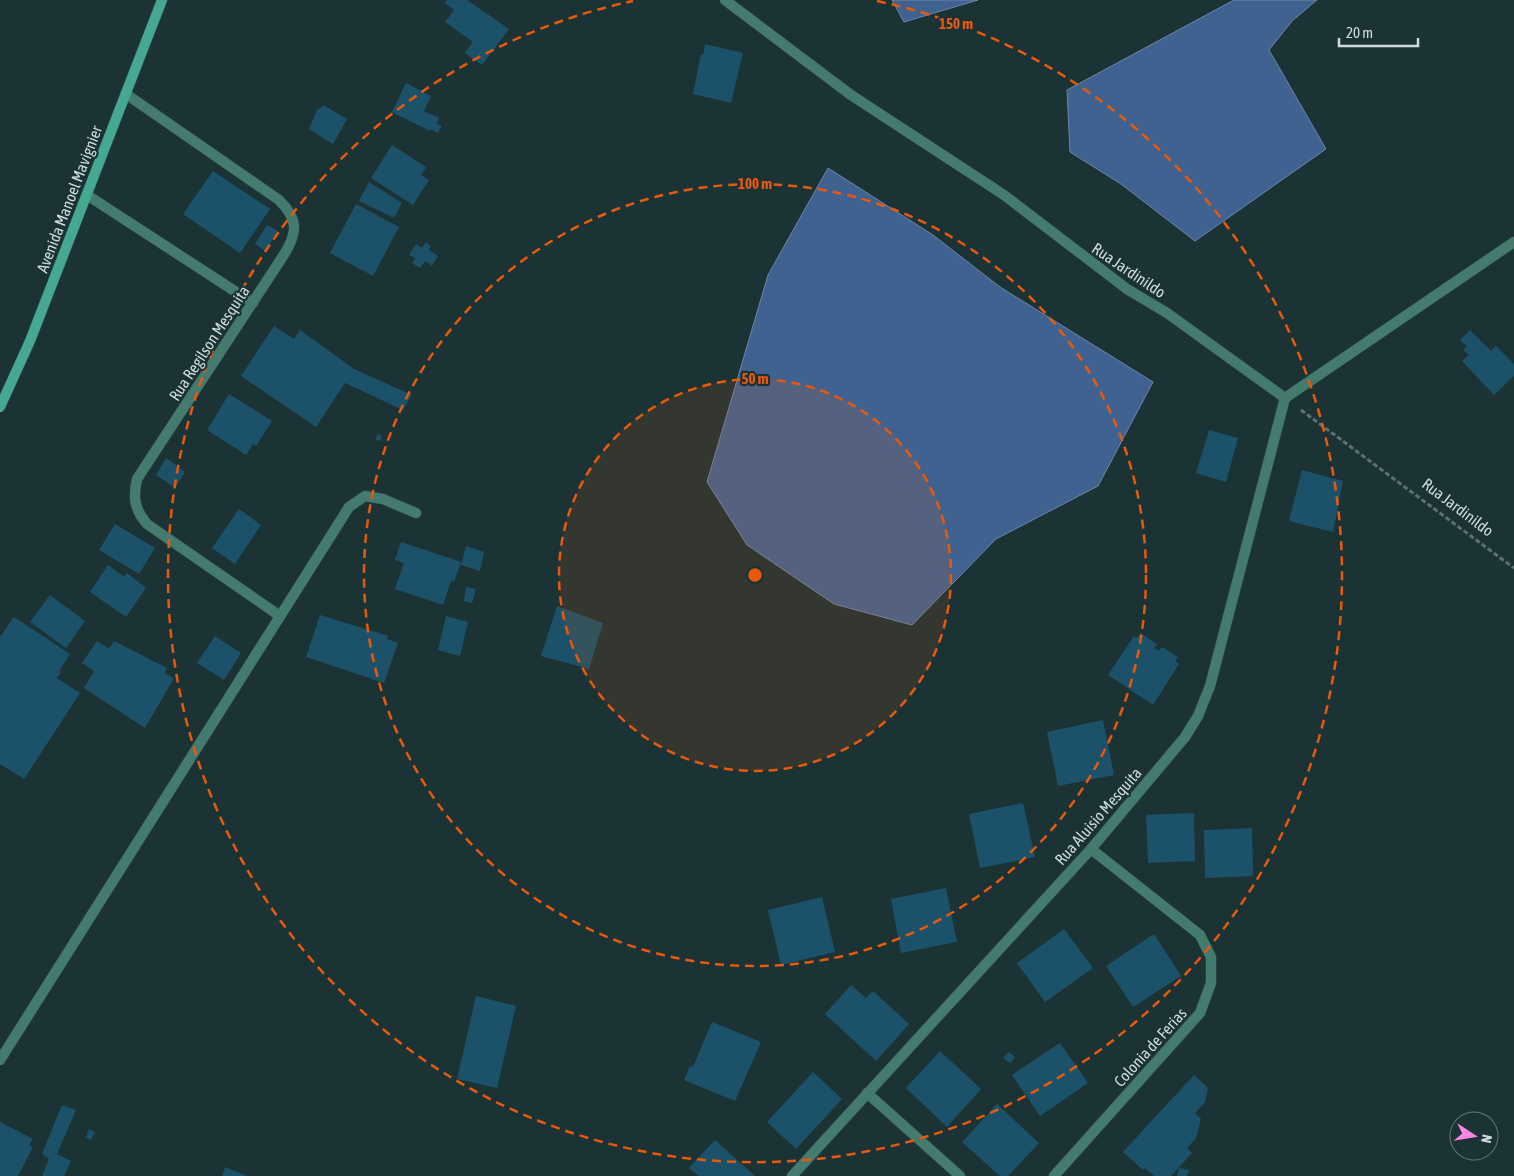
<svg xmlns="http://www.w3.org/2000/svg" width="1514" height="1176" viewBox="0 0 1514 1176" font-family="'Asap Condensed',sans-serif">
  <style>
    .water { fill: #406290; stroke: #6b87a7 }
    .building { fill: #1c5269 }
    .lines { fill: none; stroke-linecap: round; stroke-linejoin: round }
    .street-casing { stroke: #3c5153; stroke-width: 11 }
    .secondary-casing { stroke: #3c5153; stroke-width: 11 }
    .path { stroke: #5c7071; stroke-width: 3; stroke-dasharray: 5 2.5; stroke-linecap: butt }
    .street { stroke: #437c6f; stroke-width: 10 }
    .secondary { stroke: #45a893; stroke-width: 10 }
    .ring { fill: none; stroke: #e8590c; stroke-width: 2.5; stroke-dasharray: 9 6 }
    .labels { text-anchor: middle; stroke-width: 4.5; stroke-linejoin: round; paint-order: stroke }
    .street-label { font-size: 16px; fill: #cedcdd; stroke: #1c3335 }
    .centre { fill: #e8590c; stroke: #1c3335; stroke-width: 2.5 }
    .ring-label { font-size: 15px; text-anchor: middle; font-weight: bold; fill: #e8590c; stroke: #1c3335; stroke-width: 4.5; stroke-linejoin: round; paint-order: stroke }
  </style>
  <rect width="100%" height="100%" fill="#1c3335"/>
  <g class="water">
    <path d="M 892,0 L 978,0 L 904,22 Z"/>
    <path d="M 1234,0 L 1317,0 L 1292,21 L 1269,50 L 1326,149 L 1195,241 L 1121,184 L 1070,152 L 1067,90 Z"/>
    <path d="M 828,168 L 933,235 L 1000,287 L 1153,382 L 1098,486 L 996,539 L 912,625 L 834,604 L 747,545 L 707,482 L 768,275 Z"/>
  </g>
  <g class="building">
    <path d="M 447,0 L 467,0 L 509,29 L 482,65 L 465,53 L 473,42 L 445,22 L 454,10 L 445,3 Z"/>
    <path d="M 705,44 L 743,53 L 731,103 L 693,94 L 701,54 L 703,55 Z"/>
    <path d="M 406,83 L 431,96 L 424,111 L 439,118 L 437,124 L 442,126 L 438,133 L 431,129 L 430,131 L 392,112 Z"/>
    <path d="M 323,105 L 347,119 L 333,144 L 309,129 L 318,108 L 320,109 Z"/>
    <path d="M 392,145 L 426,167 L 421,175 L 429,180 L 413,205 L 371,178 Z"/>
    <path d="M 213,171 L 270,209 L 240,253 L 183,214 Z"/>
    <path d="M 369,182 L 402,203 L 394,218 L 359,201 Z"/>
    <path d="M 356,204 L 399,227 L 373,276 L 330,253 Z"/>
    <path d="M 267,225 L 278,231 L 265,251 L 255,244 Z"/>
    <path d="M 426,242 L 431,246 L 429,250 L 438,256 L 432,266 L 425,261 L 420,268 L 412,263 L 415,258 L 409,255 L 416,244 L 422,248 Z"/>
    <path d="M 274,326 L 294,339 L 300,330 L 354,369 L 412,395 L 403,410 L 345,383 L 316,427 L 241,376 Z"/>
    <path d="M 1470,330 L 1491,351 L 1496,346 L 1514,364 L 1514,376 L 1494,395 L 1462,361 L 1469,355 L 1463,350 L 1467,346 L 1460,340 Z"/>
    <path d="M 229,394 L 272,421 L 256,446 L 253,444 L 246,455 L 207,430 Z"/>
    <path d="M 1209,430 L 1238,438 L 1226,482 L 1196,473 Z"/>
    <path d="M 377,434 L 382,436 L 380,441 L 376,440 Z"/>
    <path d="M 166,458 L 185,472 L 175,488 L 156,475 Z"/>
    <path d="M 1302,470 L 1343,481 L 1333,532 L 1289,521 Z"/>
    <path d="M 239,509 L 261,525 L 235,564 L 212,548 Z"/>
    <path d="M 115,524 L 155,548 L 139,574 L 99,550 Z"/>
    <path d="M 401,542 L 461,562 L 454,582 L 451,581 L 443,605 L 395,589 L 404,563 L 395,560 Z"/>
    <path d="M 466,546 L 484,552 L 480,571 L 461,565 Z"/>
    <path d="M 108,565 L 124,577 L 127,573 L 146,588 L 126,617 L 90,592 Z"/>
    <path d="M 466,587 L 476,589 L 472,603 L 464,601 Z"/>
    <path d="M 50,595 L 85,621 L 66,648 L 30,622 Z"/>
    <path d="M 557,606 L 603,623 L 589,669 L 541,656 Z"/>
    <path d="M 320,615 L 388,636 L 387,639 L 398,643 L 384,683 L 306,657 Z"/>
    <path d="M 446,616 L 468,622 L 460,656 L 438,650 Z"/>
    <path d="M 14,617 L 70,654 L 59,671 L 61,672 L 57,678 L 80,693 L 24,779 L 0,764 L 0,637 Z"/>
    <path d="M 1140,633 L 1157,644 L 1154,648 L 1159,651 L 1162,647 L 1178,657 L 1175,661 L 1179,664 L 1153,705 L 1108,675 L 1134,636 L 1137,638 Z"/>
    <path d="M 215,636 L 241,653 L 224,680 L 197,663 Z"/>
    <path d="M 97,641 L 109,649 L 114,641 L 167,668 L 164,673 L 174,678 L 145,728 L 84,688 L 94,671 L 82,663 Z"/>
    <path d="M 1103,720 L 1114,775 L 1058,786 L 1047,732 Z"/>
    <path d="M 1023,803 L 1035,857 L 980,868 L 969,814 Z"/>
    <path d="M 1194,813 L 1195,861 L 1148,863 L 1146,815 Z"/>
    <path d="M 1252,828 L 1253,876 L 1205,878 L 1204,830 Z"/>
    <path d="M 946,888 L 957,942 L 901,953 L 891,899 Z"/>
    <path d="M 822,897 L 835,952 L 781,965 L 768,910 Z"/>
    <path d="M 1064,929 L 1093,968 L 1045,1002 L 1017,963 Z"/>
    <path d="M 1154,934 L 1181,976 L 1133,1007 L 1106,966 Z"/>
    <path d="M 851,985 L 866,998 L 873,991 L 909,1024 L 876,1061 L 825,1014 Z"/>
    <path d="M 476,996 L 516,1006 L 497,1088 L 457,1079 Z"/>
    <path d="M 712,1022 L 761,1042 L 735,1101 L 684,1080 L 690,1066 L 693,1067 Z"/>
    <path d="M 1060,1043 L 1088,1083 L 1040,1116 L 1012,1075 Z"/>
    <path d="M 940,1051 L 981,1089 L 947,1127 L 906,1088 Z"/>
    <path d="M 1009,1052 L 1015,1057 L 1010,1063 L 1003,1058 Z"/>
    <path d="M 813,1072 L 842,1099 L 796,1149 L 767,1122 Z"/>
    <path d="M 1194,1075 L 1208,1088 L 1205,1102 L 1195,1113 L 1201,1119 L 1196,1138 L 1187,1148 L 1192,1153 L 1171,1176 L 1154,1176 L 1145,1168 L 1143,1170 L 1123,1152 Z"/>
    <path d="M 997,1104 L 1039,1143 L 1008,1176 L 1000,1176 L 962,1142 Z"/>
    <path d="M 62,1105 L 76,1110 L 57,1154 L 71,1161 L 64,1176 L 42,1176 L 49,1159 L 42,1154 Z"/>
    <path d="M 0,1122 L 33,1139 L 29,1145 L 33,1147 L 18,1176 L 0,1176 Z"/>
    <path d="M 89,1129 L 95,1132 L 91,1140 L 86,1138 Z"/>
    <path d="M 715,1140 L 755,1176 L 699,1176 L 689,1168 Z"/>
    <path d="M 225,1167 L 247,1176 L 222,1176 Z"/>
    <path d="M 1179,1168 L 1189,1170 L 1187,1176 L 1177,1176 Z"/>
  </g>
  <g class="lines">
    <g class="street-casing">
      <g id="street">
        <path d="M 725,0 L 851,95 L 1004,195 L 1127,289 L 1167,313 L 1285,398"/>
        <path d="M 126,94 L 279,200 C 298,219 298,231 285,253 L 137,479 C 133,497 134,509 147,524 L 280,616"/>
        <path d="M 87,195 L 253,303"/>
        <path d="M 1285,398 L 1514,242"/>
        <path d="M 0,1060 L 349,507 L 365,496 L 383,499 L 416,513"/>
        <path d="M 867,1093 L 960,1176"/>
        <path d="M 792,1176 L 1091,849 L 1185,737 L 1198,716 L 1210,686 L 1285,398"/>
        <path d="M 1054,1176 L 1200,1013 L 1211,983 L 1211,957 L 1200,935 L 1091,849"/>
      </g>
    </g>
    <g class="secondary-casing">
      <path id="secondary" d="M 0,407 L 30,341 L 162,0"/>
    </g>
    <path class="path" d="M 1301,410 L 1514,568"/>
    <use href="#street" class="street"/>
    <use href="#secondary" class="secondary"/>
  </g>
  <circle cx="755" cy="575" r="196" fill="#e8590c" fill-opacity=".12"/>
  <g class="ring">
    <circle cx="755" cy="575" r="196"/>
    <circle cx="755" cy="575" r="391"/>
    <path d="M877 1A587 587 0 1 1 633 1"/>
  </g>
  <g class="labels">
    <g class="street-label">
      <text transform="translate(69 199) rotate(-69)" y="6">Avenida Manoel Mavignier</text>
      <text transform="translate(1129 270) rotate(34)" y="6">Rua Jardinildo</text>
      <text transform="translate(209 343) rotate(-57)" y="6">Rua Regilson Mesquita</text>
      <text transform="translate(1458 507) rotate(37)" y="6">Rua Jardinildo</text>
      <text transform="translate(1098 816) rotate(-49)" y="6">Rua Aluisio Mesquita</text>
      <text transform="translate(1150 1047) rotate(-48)" y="6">Colonia de Ferias</text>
    </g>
  </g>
  <circle cx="755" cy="575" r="8" class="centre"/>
  <g class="ring-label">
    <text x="956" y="29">150 m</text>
    <text x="755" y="189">100 m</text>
    <text x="755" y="384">50 m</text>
  </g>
  <g transform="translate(1474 1136) rotate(102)"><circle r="24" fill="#1c3335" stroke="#637778"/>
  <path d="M0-4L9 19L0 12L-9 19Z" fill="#fc86e3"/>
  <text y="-8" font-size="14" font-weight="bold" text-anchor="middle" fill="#cedcdd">N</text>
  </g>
  <path d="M1339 38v8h79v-8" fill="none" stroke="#cedcdd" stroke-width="2.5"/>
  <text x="1346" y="38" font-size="15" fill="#cedcdd" stroke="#1c3335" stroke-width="4" paint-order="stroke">20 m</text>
</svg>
